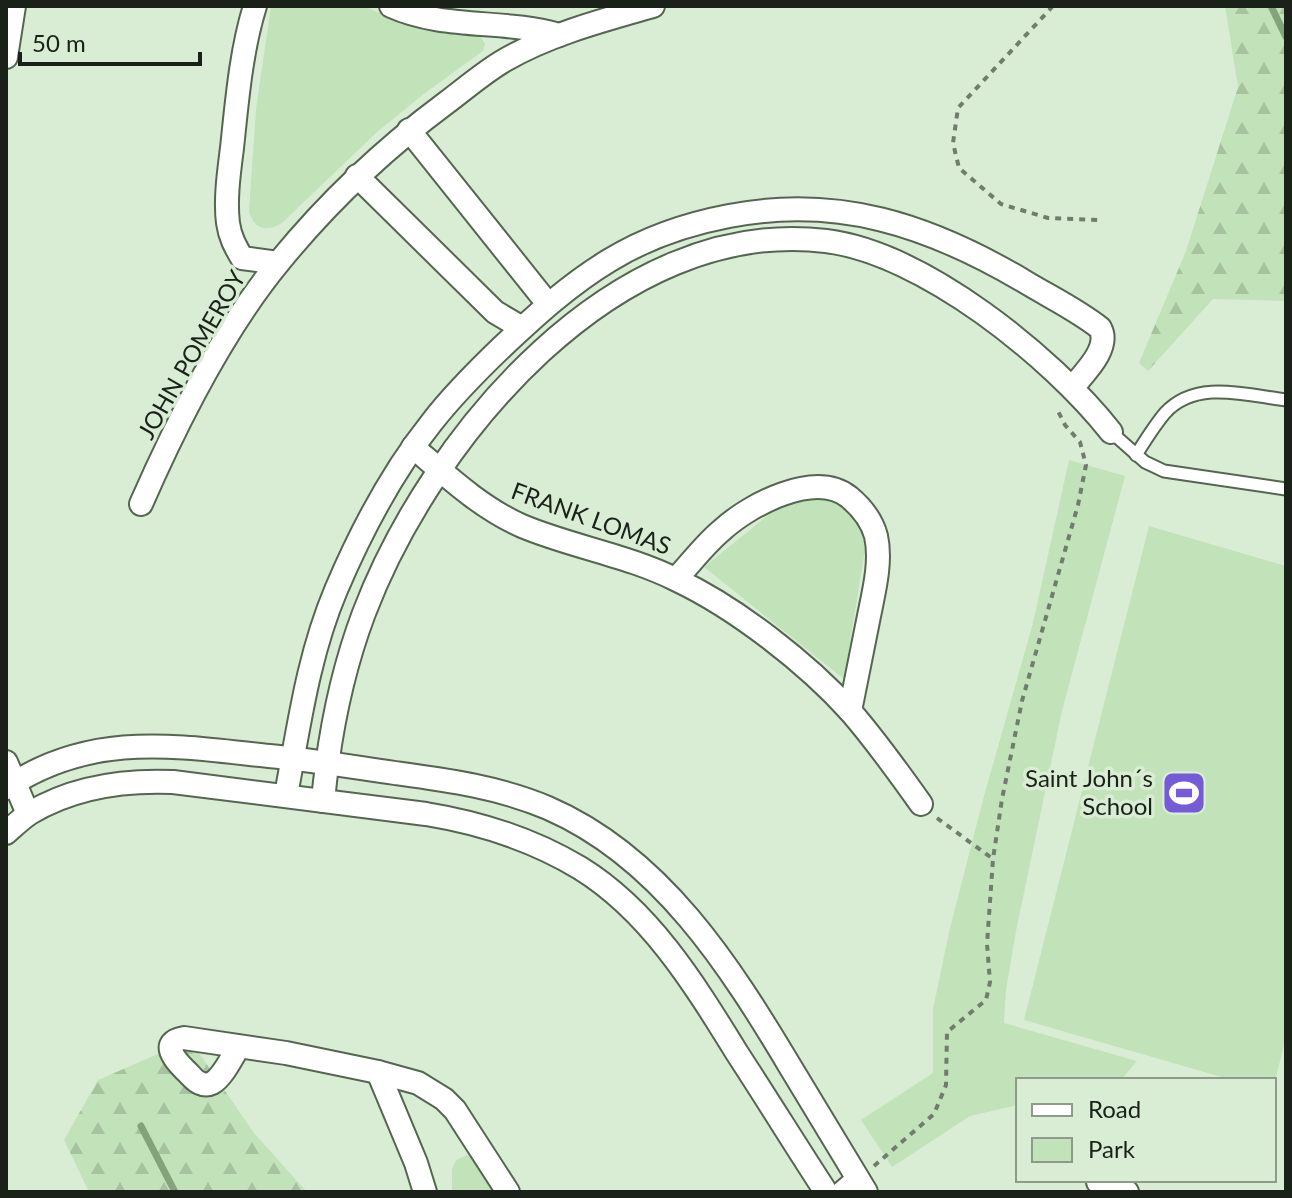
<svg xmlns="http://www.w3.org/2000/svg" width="1292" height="1198" viewBox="0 0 1292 1198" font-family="Lato,sans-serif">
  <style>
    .forest { fill: url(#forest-firs) }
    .green { fill: #c2e2b9 }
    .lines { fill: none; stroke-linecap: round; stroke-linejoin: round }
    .stream { stroke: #83a37b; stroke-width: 7 }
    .lane-casing { stroke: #546650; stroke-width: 15 }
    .street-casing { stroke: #546650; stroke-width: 26 }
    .path { stroke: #707d6d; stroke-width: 4; stroke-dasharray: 6 6; stroke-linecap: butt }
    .lane { stroke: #fff; stroke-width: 11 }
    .street { stroke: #fff; stroke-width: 22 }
    .labels { text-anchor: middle; stroke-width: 7; stroke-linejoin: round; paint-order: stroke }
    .street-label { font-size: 24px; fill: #1a2118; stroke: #d9edd4 }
    .poi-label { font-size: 24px; fill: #1a2118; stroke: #d9edd4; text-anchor: end }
  </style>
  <defs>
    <pattern id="forest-firs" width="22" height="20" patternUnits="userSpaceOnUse" patternTransform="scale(2)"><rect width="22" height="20" fill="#c2e2b9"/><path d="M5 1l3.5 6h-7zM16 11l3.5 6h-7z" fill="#a6c29e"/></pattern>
  </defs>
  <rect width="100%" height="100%" fill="#d9edd4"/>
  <g class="forest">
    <path d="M 1225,6 L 1286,6 L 1286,301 L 1213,299 L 1148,371 L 1139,363 L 1186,251 L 1238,87 Z"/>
    <path d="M 190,1040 L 254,1133 L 307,1192 L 89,1192 L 64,1140 L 98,1080 Z"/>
  </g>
  <g class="green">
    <path d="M 271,6 L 363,6 L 396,20 L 479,34 L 485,44 L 483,51 L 425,93 L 377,132 L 282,223 C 267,233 253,229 249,211 L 256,109 Z"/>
    <path d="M 1069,460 L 1125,476 L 1062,711 L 1016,931 L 1006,990 L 1004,1023 L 1137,1061 L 1121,1080 L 1018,1080 L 1018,1105 L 970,1116 L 892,1167 L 861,1120 L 933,1073 L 933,1009 L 950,928 L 984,796 L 1033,623 Z"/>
    <path d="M 792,496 L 835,499 L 861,516 L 865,550 L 844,679 L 704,567 Z"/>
    <path d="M 1149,526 L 1286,566 L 1286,1037 L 1274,1085 L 1274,1080 L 1232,1080 L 1024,1020 Z"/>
    <path d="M 467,1155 L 474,1158 L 497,1192 L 452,1192 L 452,1169 L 456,1160 Z"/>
  </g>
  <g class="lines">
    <g class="stream">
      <path d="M 1271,6 L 1286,37"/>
      <path d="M 141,1126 L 175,1192"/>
    </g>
    <g class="lane-casing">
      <g id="lane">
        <path d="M 1111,432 L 1145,462 L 1164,471 L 1286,489"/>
        <path d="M 1136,455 C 1145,441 1154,426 1165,413 C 1196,379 1246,395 1286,400"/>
      </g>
    </g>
    <g class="street-casing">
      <g id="street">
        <path d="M 255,6 C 241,51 237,101 232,148 C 229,172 225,199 228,223 C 230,237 235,246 242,258 L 278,263"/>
        <path d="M 391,6 C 444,30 504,19 559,35"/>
        <path d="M 6,57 L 14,6"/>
        <path d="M 409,130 L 548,304"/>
        <path d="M 357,176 L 495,312 L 522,328"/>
        <path d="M 413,447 C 447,476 481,508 522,526 C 572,547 627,555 677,580 C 736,608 807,663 851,712 C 876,741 899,773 921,804"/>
        <path d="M 141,504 C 176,424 223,330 279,262 C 328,202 384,149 446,103 C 465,89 484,72 505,60 C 550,34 604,20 653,6"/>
        <path d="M 676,579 C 691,563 705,544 722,530 C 749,505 815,470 849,497 C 861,507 872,521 876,536 C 882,563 873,595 868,621 C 862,651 856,681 850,711"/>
        <path d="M 6,762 L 28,814"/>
        <path d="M 6,788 C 92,731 174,746 269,756 C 311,760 353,767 395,773 C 446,780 499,787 548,808 C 661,857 730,966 791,1068 C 816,1109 841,1150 866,1192"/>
        <path d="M 286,795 C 299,726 308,656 336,590 C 361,531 392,472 432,422 C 453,395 477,371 502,347 C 536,315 570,284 610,260 C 646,238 687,224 729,216 C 838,195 928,225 1022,280 C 1048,296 1076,309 1100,328 C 1111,348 1084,373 1072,388"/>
        <path d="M 323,801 C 329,736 341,674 364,613 C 431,437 616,215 826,241 C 923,253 1051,356 1111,432"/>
        <path d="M 6,833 C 14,826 21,819 30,813 C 73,787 124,780 173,782 L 426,814 C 481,823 532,839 580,868 C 650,911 695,985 737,1053 C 767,1099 796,1146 826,1192"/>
        <path d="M 239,1046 C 233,1056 222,1078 212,1083 C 208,1085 204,1085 200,1083 C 194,1081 190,1074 185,1070 C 175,1060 159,1042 184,1038 L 286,1053 L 378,1072 L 418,1083 L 444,1099 L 455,1110 L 508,1192"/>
        <path d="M 378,1072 L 416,1163 L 425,1192"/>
        <path d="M 1098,1182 L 1127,1192"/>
        <path d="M 843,1192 L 858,1179"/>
      </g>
    </g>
    <g class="path">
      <path d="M 1053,6 L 958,108 L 953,143 L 959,168 L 1001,204 L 1048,218 L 1100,220"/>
      <path d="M 937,818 L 993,859"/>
      <path d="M 874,1166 L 934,1114 L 946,1085 L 947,1032 L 986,1000 L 990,982 L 987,944 L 993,859 L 1002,799 L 1022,701 L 1078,505 L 1086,465 L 1080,442 L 1065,425 L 1056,407"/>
    </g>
    <use href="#lane" class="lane"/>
    <use href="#street" class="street"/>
  </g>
  <defs>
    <g id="stadium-square" transform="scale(2.3)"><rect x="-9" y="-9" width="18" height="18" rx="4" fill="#765bd6" stroke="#d9edd4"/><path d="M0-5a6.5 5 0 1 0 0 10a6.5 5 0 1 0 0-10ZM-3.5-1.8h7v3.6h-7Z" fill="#fff"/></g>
  </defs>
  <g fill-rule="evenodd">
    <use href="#stadium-square" x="1184" y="793"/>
  </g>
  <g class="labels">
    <g class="street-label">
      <text transform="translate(192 355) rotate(-60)" y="8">JOHN POMEROY</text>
      <text transform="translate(591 519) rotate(20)" y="8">FRANK LOMAS</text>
    </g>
    <g class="poi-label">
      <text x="1153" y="787">Saint John´s<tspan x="1153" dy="28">School</tspan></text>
    </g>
  </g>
  <rect width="1292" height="1198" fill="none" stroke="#1a2118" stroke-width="16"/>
  <rect x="1016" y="1078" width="260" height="104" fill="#d9edd4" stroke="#8d9b89" stroke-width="2"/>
  <rect x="1032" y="1104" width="40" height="12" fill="#ffffff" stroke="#8d9b89" stroke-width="2"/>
  <text x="1088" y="1118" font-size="24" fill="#1a2118">Road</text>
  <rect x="1032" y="1138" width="40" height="24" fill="#c2e2b9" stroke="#8d9b89" stroke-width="2"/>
  <text x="1088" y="1158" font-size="24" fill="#1a2118">Park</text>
  <path d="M20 52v12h180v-12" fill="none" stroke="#1a2118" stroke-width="4"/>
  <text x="32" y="52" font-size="24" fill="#1a2118" stroke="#d9edd4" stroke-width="6" paint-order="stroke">50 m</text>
</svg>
